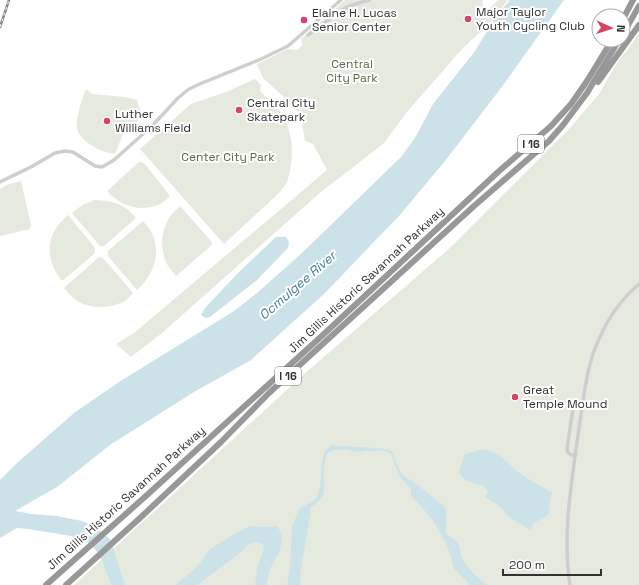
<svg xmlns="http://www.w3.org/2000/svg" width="639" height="585" viewBox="0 0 639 585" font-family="'Space Grotesk',sans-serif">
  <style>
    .green { fill: #e6eade }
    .water { fill: #cce2e9 }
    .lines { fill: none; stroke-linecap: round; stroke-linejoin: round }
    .street { stroke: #cecece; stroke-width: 3.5 }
    .highway { stroke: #989898; stroke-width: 6 }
    .rail-casing { stroke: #868686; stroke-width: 2.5 }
    .rail { stroke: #fff; stroke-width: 1; stroke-dasharray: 3; stroke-linecap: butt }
    .poi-dot { fill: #d94363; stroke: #fff; stroke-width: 1.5 }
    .labels { text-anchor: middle; stroke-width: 4; stroke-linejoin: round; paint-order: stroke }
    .shield { fill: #fff; stroke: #6f6f6f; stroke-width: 1 }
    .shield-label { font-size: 11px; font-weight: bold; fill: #313131 }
    .poi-label { font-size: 12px; fill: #313131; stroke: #fff; text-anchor: start }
    .park-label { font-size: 12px; fill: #5a6b41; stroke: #fff }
    .street-label { font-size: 12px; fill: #313131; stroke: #fff }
    .water-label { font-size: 13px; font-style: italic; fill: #447c8f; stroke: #fff }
  </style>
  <rect width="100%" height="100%" fill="#fff"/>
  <g class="green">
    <path d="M 345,0 L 482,0 L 485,13 L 498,0 L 508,0 L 491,22 L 463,48 L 406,113 L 384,143 L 347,172 L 322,191 L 162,333 L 131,357 L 116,344 L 134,333 L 327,170 L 313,144 L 305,141 L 302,123 L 297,111 L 286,99 L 263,78 L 257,64 L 288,49 L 295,50 L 299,49 L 302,45 L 301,39 Z"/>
    <path d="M 639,34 L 639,585 L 74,585 L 303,375 L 451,247 L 569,129 L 599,94 L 617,63 Z"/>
    <path d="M 255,79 L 261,85 L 260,91 C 268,99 278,106 283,116 C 294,134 294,162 287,182 C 285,186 282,189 280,192 L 224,244 L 140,149 L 191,104 L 226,92 Z"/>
    <path d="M 86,89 L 92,94 L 125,97 L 137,100 L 141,112 L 136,124 L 123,134 L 115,154 C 110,153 104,152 100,150 C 90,145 77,137 77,126 C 76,121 78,115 79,110 C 81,102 83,96 86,89 Z"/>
    <path d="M 139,162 L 144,163 L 170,196 C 167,199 163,202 160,204 C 141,213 120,206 107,191 Z"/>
    <path d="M 21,181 L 31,225 L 30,229 L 0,236 L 0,189 L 9,184 Z"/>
    <path d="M 94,200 C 114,201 123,203 136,218 L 104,246 L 100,246 L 72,213 L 81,206 Z"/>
    <path d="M 180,206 L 211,241 L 212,245 L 176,276 C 173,272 170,269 168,266 C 159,250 161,229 171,215 C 174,212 177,209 180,206 Z"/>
    <path d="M 68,215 L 95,248 L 95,253 L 62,281 C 44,258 45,234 68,215 Z"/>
    <path d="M 143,221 C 145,224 149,227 151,231 C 162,252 154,275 137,290 L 108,256 L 108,251 Z"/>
    <path d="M 99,257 L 103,258 L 133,293 C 130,296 127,300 123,302 C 109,309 87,309 75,299 C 71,296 67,292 64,288 Z"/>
  </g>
  <g class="water">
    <path d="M 510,0 L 564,0 L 501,88 L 445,161 L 399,216 L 324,294 L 251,360 L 194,392 L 110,445 L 57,487 L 15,511 L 32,514 L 57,516 L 82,521 L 96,527 L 110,539 L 125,585 L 112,585 L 105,570 L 103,563 L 99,554 L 89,543 L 80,539 L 71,536 L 28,529 L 17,528 L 0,538 L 0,480 L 17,463 L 74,413 L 119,382 L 234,311 L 257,293 L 303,252 L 401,157 L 415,138 L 433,104 L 475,51 L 497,15 Z"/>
    <path d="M 276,237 L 286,237 L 289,242 L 288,248 L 257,280 L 210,317 L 205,318 L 201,315 L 205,308 L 237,274 Z"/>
    <path d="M 331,445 C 351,448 371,446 391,450 C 397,461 398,475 411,480 L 443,505 L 446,509 L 446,533 C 449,537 456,539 458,543 C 460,547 460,552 461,556 C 467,568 476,577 487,585 L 470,585 L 454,569 L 451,557 L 446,543 L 433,520 L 420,505 L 411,496 L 411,489 L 399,475 L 391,454 C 383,448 378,452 370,451 C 367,451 368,450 364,451 C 360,451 362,452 358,452 C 350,451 342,448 334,450 C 318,453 327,485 323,495 C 321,500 314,505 310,508 L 311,510 L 300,575 L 301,585 L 287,585 L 290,568 L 292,526 L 300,508 L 316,499 L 320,488 L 322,462 L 323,457 L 325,451 Z"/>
    <path d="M 484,449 C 501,452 510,467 524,476 C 533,482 542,487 552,492 L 548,515 L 544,518 L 533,523 L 531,530 L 525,527 L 509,517 L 499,506 L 485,497 L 488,491 L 484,486 L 467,481 L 460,475 L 459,469 L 465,454 Z"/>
    <path d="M 250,526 L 263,527 L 278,526 L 282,537 L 280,551 L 270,569 L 266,585 L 255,585 L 257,567 L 264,549 L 263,544 C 255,541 248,543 244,550 L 197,585 L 176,585 L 198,566 L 209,550 L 229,537 Z"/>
  </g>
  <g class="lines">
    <g class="street">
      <path d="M 308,35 L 342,10 L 349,6 L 369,0"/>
      <path d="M 0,182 L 31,167 L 55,153 L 65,151 L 73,152 L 95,166 L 102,167 L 109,163 L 114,160 L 153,125 L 178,98 L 189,89 L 202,83 L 261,59 L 288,46 L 341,0"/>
      <path d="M 576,455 L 572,455 L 568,453 L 567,449 L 573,409 L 574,405 L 577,403 L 583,402"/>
      <path d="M 570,585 C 562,533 572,480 579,428 C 584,398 586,365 600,337 C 609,316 622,299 639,284"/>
    </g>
    <g class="highway">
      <path d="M 623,19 L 633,0"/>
      <path d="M 623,34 L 639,6"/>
      <path d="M 598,82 L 639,25"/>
      <path d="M 46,585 L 147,495 L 325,333 L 498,172 L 551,126 L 571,104 L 587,81 L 612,40"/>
      <path d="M 66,585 L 140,518 L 221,442 L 269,393 L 474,206 L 549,141 L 563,125 L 587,93 L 619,40"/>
    </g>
    <g class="rail-casing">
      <path id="rail" d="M 0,27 L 9,0"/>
    </g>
    <use href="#rail" class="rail"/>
  </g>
  <g class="poi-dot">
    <circle cx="468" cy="19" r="4"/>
    <circle cx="304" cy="20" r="4"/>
    <circle cx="239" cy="110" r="4"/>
    <circle cx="107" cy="121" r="4"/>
    <circle cx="515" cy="397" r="4"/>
  </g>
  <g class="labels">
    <g class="shield">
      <rect x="518" y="135" width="26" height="18" rx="3"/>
      <rect x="275" y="367" width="26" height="18" rx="3"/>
    </g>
    <g class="shield-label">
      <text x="531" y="148">I 16</text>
      <text x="288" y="380">I 16</text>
    </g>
    <g class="poi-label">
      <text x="476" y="16">Major Taylor<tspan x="476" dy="14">Youth Cycling Club</tspan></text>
      <text x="312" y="17">Elaine H. Lucas<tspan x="312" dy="14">Senior Center</tspan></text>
      <text x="247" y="107">Central City<tspan x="247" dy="14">Skatepark</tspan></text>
      <text x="115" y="118">Luther<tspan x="115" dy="14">Williams Field</tspan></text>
      <text x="523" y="394">Great<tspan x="523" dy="14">Temple Mound</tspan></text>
    </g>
    <g class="park-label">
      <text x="352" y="68">Central<tspan x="352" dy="14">City Park</tspan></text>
      <text x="228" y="161">Center City Park</text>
    </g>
    <g class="street-label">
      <text transform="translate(366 280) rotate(-43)" y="4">Jim Gillis Historic Savannah Parkway</text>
      <text transform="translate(126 498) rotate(-42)" y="4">Jim Gillis Historic Savannah Parkway</text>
    </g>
    <g class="water-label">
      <text transform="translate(297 285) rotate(-41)" y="5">Ocmulgee River</text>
    </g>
  </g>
  <g transform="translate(611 28) rotate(93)"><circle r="19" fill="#ffffff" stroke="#adadad"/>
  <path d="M0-3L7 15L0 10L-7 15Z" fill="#d94363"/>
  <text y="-6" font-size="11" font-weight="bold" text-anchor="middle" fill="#313131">N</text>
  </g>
  <path d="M503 569v6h98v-6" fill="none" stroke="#313131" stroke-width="2"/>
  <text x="509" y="569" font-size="12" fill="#313131" stroke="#ffffff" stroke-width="3" paint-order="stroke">200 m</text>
</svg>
